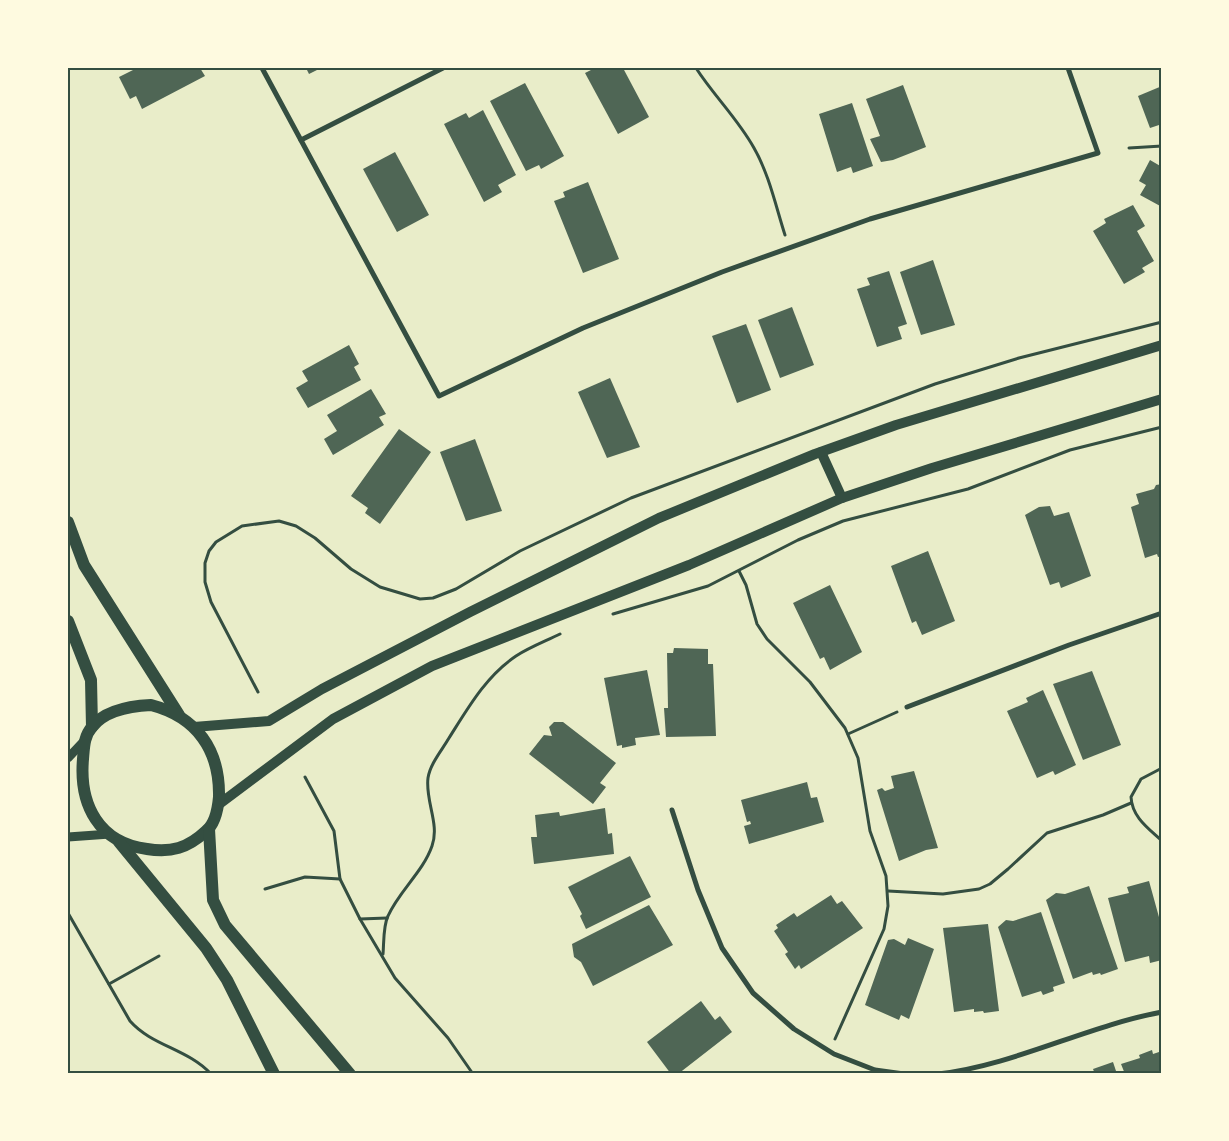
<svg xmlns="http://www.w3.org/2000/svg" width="1229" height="1141" viewBox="0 0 1229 1141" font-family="Jost,sans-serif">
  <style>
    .building { fill: #4f6655 }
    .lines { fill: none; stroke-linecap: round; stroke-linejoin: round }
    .path { stroke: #344e41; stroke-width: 3 }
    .minor { stroke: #344e41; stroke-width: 5 }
    .tertiary { stroke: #344e41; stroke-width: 9 }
    .secondary { stroke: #344e41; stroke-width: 10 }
    .primary { stroke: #344e41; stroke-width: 12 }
    .neatline { fill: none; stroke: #344e41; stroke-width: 2 }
  </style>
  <rect width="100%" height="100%" fill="#e9edc9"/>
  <g class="building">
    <path d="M 137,68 L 200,68 L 205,76 L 142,109 L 136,96 L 130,99 L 119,77 Z"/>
    <path d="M 306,68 L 321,68 L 309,74 Z"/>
    <path d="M 595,68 L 623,68 L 649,117 L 618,134 L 585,73 Z"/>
    <path d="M 525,83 L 564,156 L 541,169 L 539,165 L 526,171 L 490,101 Z"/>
    <path d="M 903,85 L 926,147 L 893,160 L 881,162 L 870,139 L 880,136 L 866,99 Z"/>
    <path d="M 1162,86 L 1162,124 L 1150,128 L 1138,96 Z"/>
    <path d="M 852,103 L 873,166 L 853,173 L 851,167 L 837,172 L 819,114 Z"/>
    <path d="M 483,110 L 516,175 L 498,185 L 502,192 L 484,202 L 444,124 L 466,113 L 469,118 Z"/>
    <path d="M 395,152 L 429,215 L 397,232 L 363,169 Z"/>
    <path d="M 1150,160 L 1162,167 L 1162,207 L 1140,195 L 1146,185 L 1139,181 Z"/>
    <path d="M 588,182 L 619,259 L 583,273 L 554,201 L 565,197 L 563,192 Z"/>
    <path d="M 1133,205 L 1145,226 L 1137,231 L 1154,261 L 1142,268 L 1145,272 L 1124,284 L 1093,231 L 1106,223 L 1104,219 Z"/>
    <path d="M 933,260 L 955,325 L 921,335 L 900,272 Z"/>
    <path d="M 889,271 L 907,324 L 898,327 L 902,339 L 877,347 L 857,289 L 870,285 L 867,278 Z"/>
    <path d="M 792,307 L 814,365 L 780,378 L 758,320 Z"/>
    <path d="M 746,324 L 771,390 L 737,403 L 712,336 Z"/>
    <path d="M 349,345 L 359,364 L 354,367 L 361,380 L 308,408 L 296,388 L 308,381 L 302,371 Z"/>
    <path d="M 610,378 L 640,447 L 607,458 L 578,392 Z"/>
    <path d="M 371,389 L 386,414 L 379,417 L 384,425 L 333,455 L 324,439 L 337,431 L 327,415 Z"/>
    <path d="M 399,429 L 431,452 L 380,524 L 365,513 L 368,508 L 351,496 Z"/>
    <path d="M 475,439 L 502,511 L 466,521 L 440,452 Z"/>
    <path d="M 1162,484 L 1162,556 L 1158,557 L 1157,554 L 1145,558 L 1131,507 L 1139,504 L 1136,494 L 1154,489 L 1156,485 Z"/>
    <path d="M 1050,506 L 1054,516 L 1069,512 L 1091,576 L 1061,588 L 1059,582 L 1050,585 L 1025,515 L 1039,507 Z"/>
    <path d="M 928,551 L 955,621 L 922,635 L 916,621 L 912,623 L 891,566 Z"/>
    <path d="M 830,585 L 862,652 L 830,670 L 824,657 L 820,659 L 793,603 Z"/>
    <path d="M 674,648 L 708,649 L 708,664 L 713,664 L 716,736 L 666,737 L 664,708 L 668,708 L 667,653 L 673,653 Z"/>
    <path d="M 647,670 L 660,735 L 635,738 L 636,745 L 622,748 L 622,745 L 617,746 L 604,678 Z"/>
    <path d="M 1092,671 L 1121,745 L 1083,760 L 1053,684 Z"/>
    <path d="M 1043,690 L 1076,765 L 1055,775 L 1053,771 L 1037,778 L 1007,711 L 1028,702 L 1026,698 Z"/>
    <path d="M 554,722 L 563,722 L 616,763 L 600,783 L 606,787 L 593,804 L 529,754 L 544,735 L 552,736 L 549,727 Z"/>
    <path d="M 914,771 L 938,848 L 926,850 L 899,861 L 877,790 L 882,788 L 885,791 L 894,788 L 891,776 Z"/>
    <path d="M 807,782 L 811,798 L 817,797 L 824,822 L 749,844 L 744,826 L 751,824 L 750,821 L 747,822 L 741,800 Z"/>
    <path d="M 605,808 L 608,834 L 612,833 L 614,854 L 534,864 L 531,837 L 537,837 L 535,815 L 559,812 L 560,816 Z"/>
    <path d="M 630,856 L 651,897 L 586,929 L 580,916 L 582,914 L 568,887 Z"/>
    <path d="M 1149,881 L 1162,928 L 1162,960 L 1150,963 L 1149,956 L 1125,962 L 1108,898 L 1129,893 L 1127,887 Z"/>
    <path d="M 1089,886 L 1118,969 L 1101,975 L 1100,973 L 1093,975 L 1092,972 L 1073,979 L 1046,900 L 1056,893 L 1065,894 Z"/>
    <path d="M 831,895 L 837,904 L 842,901 L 863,928 L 801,969 L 799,965 L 795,969 L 785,954 L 788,952 L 774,931 L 778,928 L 776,925 L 794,913 L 797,917 Z"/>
    <path d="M 649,905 L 673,945 L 593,986 L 581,962 L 574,957 L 572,944 Z"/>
    <path d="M 1041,912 L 1065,983 L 1053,987 L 1054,991 L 1043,995 L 1041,991 L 1022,997 L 998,927 L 1006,920 L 1013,921 Z"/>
    <path d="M 988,924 L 999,1011 L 984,1013 L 983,1011 L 974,1012 L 974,1009 L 954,1012 L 943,928 Z"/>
    <path d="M 908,938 L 934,949 L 909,1019 L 901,1015 L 899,1020 L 865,1005 L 888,940 L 894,939 L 905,945 Z"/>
    <path d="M 701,1001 L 715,1020 L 720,1016 L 732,1032 L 678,1074 L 671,1074 L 647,1042 Z"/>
    <path d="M 1152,1050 L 1153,1054 L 1162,1051 L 1162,1074 L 1125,1074 L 1121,1064 L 1140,1058 L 1139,1055 Z"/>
    <path d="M 1113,1062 L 1117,1074 L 1095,1074 L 1093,1069 Z"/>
  </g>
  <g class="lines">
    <g class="path">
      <path d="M 696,68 C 714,96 738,119 754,148 C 769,174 776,207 785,235"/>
      <path d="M 1129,148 L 1162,146"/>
      <path d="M 739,571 L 746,585 L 757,624 L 767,639 L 810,682 L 845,728 L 858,758 L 870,831 L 886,876 L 888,906 L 884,929 L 835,1039"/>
      <path d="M 613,614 L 708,586 L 798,540 L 843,521 L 968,489 L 1070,450 L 1162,427"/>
      <path d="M 258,692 L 211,602 L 205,582 L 205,563 L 209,551 L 216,542 L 242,526 L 279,521 L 296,526 L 315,538 L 351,569 L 380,587 L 420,599 L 433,598 L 456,589 L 520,551 L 631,498 L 935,384 L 1019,358 L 1162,322"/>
      <path d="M 848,734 L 897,712"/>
      <path d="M 1162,768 L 1141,779 L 1131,797 C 1132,817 1148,828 1162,841"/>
      <path d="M 305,777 L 334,831 L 340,879 L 360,919 L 395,978 L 448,1038 L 473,1074"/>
      <path d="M 265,889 L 305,877 L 340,879"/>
      <path d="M 888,891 L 943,894 L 979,889 L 990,884 L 1008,869 L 1047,833 L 1103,815 L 1131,803"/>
      <path d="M 68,913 L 130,1021 C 152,1046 188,1049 211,1074"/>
      <path d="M 360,919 L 387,918"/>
      <path d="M 383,954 C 384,943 383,926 388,916 C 399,891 423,872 432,846 C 440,824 425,801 428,778 C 430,764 442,750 449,738 C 468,708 486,676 516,656 C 530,647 546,641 560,634"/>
      <path d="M 109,984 L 159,956"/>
    </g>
    <g class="minor">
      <path d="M 262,68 L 439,396 L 583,328 L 722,272 L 870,219 L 1098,153 L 1068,68"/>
      <path d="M 301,140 L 443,68"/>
      <path d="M 907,707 L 1069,645 L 1162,613"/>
      <path d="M 672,810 L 698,890 L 722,948 L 753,993 L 794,1029 L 834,1054 L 875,1070 L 904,1074"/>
      <path d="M 938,1074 C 1015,1065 1086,1026 1162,1012"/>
    </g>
    <g class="tertiary">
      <path d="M 68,758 L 85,740"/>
      <path d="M 68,837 L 110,834"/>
    </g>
    <g class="secondary">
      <path d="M 821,452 L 842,498"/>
      <path d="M 194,727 L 269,721 L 322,689 L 470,612 L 659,518 L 815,454 L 896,425 L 1162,345"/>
      <path d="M 218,805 L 333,719 L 432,666 L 689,565 L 842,498 L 932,468 L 1162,399"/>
    </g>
    <g class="primary">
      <path d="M 68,522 L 84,565 L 179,715"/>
      <path d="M 68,621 L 91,680 L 92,727"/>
      <path d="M 151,705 C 197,717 220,750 219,797 C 218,808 215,824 206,831 C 188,848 171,853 147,849 C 99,843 79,805 83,759 C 84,747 84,736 92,727 C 105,710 130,706 151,705 Z"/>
      <path d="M 209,829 L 213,900 L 225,925 L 350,1074"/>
      <path d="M 119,842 L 206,948 L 227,980 L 274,1074"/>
    </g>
  </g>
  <rect width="1229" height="1141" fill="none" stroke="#fefae0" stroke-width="138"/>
  <rect x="69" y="69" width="1091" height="1003" class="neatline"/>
</svg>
